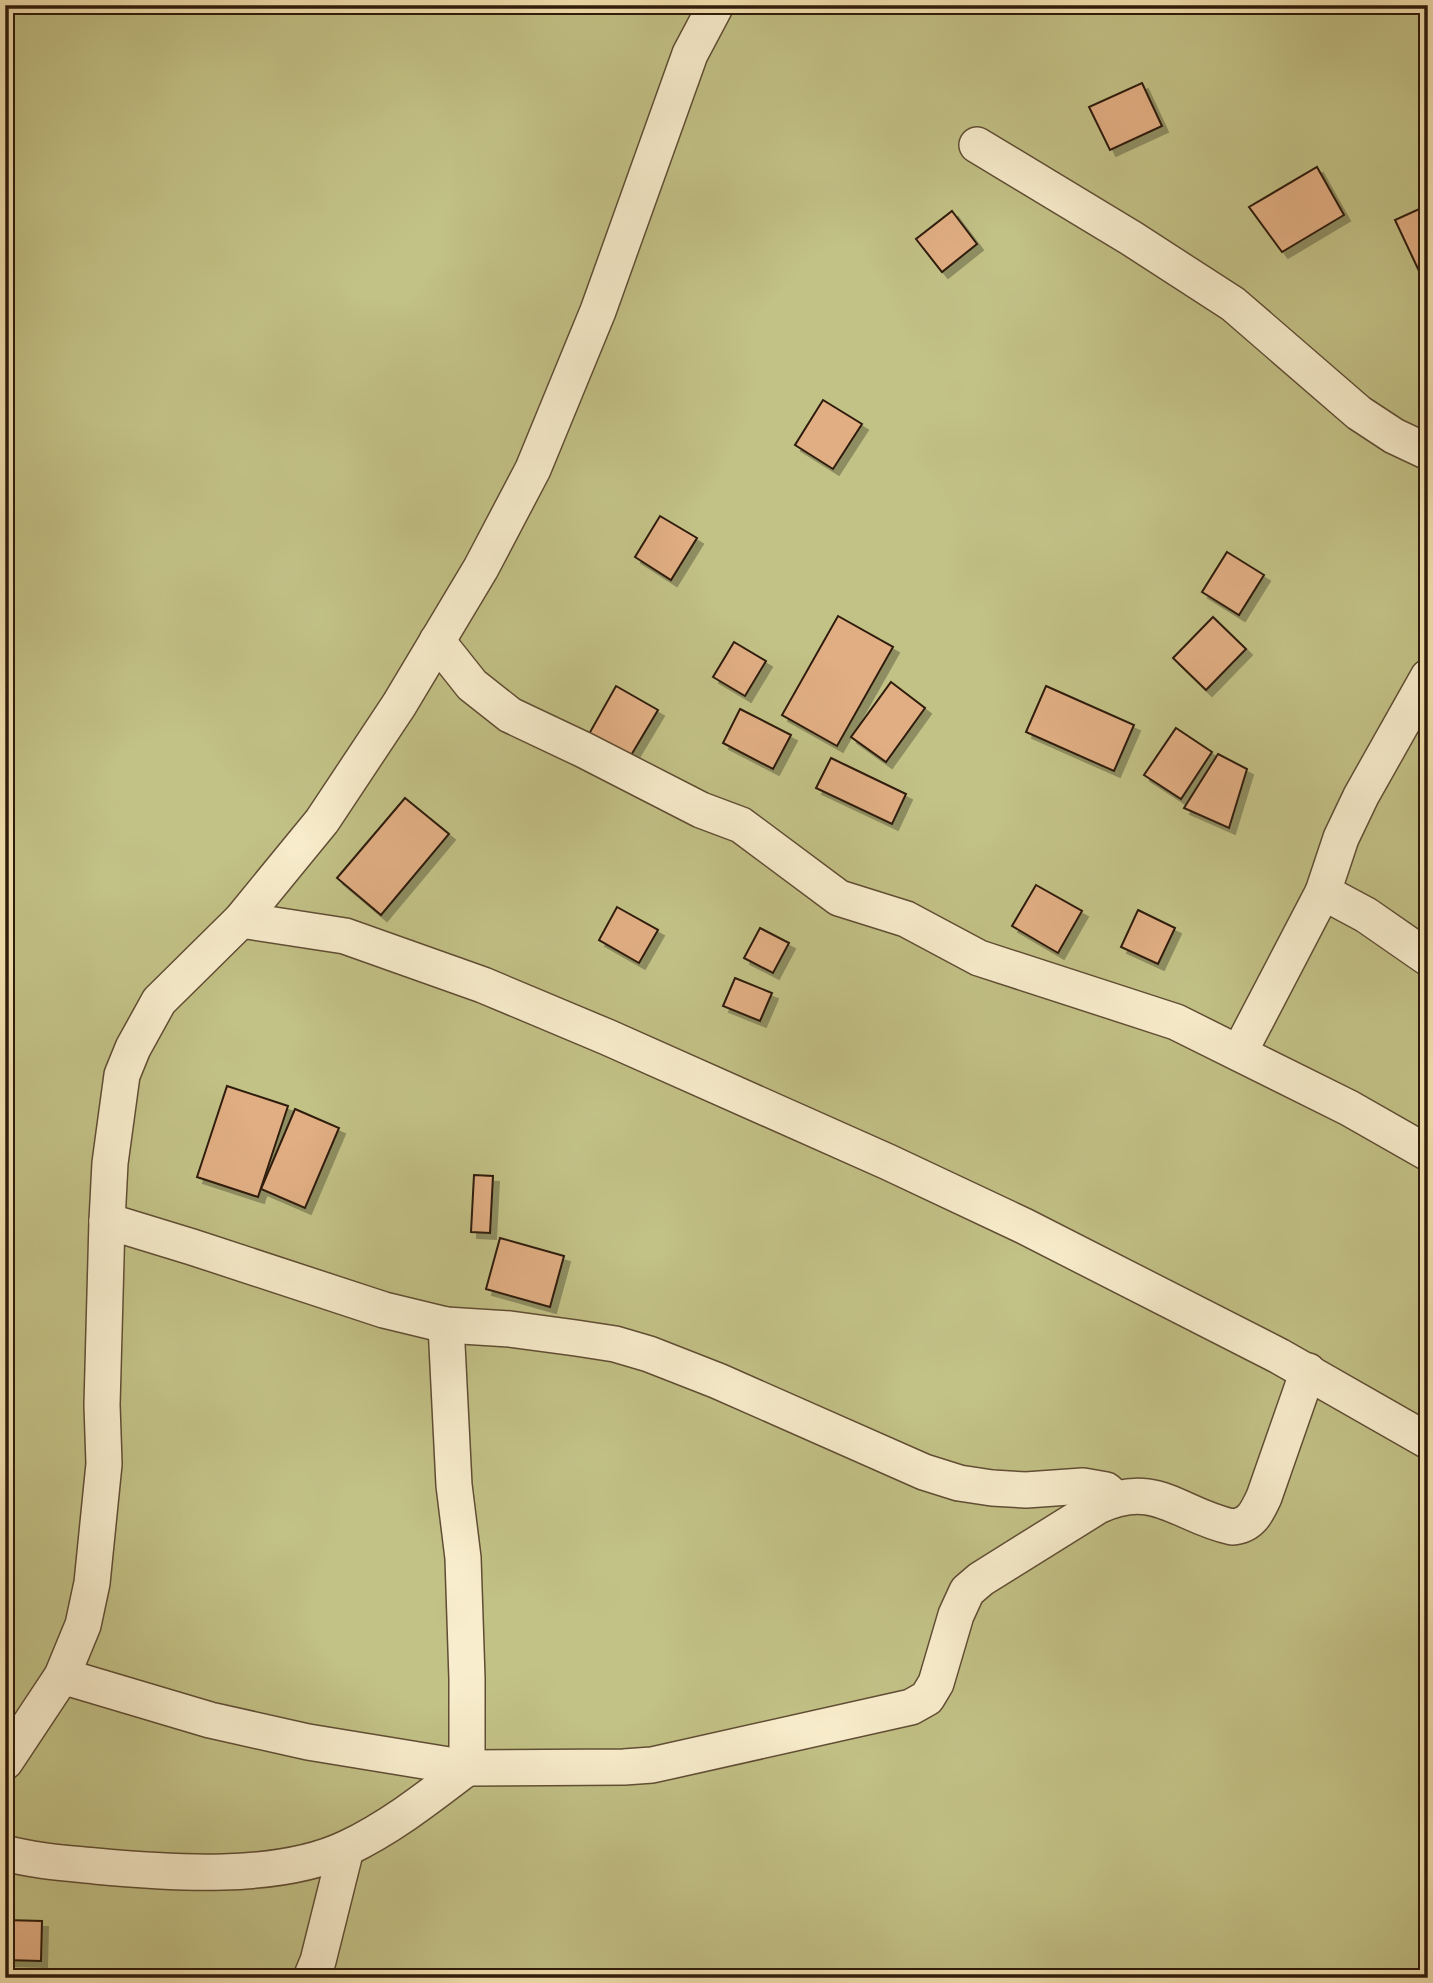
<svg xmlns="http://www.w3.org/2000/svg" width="1433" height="1983" viewBox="0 0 1433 1983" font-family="'Libre Bodoni',serif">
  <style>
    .green { fill: #c2c186; stroke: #786e48; stroke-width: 2 }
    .building { fill: #e1ae83; stroke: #2e1b0b; stroke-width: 2; filter: url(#shadow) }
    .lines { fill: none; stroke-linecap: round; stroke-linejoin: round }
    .minor-casing { stroke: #604d34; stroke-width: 38 }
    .minor { stroke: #f8edcc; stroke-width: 35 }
  </style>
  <defs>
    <filter id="shadow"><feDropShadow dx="6" dy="6" stdDeviation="0" flood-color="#0004"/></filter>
  </defs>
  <rect width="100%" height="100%" fill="#f4e3b0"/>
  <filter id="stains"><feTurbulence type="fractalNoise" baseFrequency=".00286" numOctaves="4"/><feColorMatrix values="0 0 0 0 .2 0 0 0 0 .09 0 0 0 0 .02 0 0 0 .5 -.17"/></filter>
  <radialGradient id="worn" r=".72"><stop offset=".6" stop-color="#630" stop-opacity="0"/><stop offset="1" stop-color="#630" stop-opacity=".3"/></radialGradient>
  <rect class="green" x="5" y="5" width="1423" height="1973"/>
  <g class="building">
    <path d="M 1142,83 L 1162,126 L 1110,150 L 1089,107 Z"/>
    <path d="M 1317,167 L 1344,215 L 1282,252 L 1249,207 Z"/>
    <path d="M 1428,205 L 1428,267 L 1419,271 L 1395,220 Z"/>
    <path d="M 952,211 L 977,244 L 942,272 L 916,239 Z"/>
    <path d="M 823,400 L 862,424 L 833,469 L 795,445 Z"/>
    <path d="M 660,516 L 697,538 L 671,580 L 635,557 Z"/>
    <path d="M 1227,552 L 1264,575 L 1239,615 L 1202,592 Z"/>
    <path d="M 838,616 L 893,647 L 837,746 L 782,715 Z"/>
    <path d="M 1213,617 L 1246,649 L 1206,690 L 1173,658 Z"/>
    <path d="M 734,642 L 766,661 L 745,696 L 713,677 Z"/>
    <path d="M 891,682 L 925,708 L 886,762 L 851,737 Z"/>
    <path d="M 616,686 L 658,710 L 630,757 L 589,734 Z"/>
    <path d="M 1046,686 L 1134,725 L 1114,771 L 1026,732 Z"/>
    <path d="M 740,709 L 791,735 L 773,769 L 723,743 Z"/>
    <path d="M 1176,728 L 1212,752 L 1181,799 L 1144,775 Z"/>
    <path d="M 1218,754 L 1247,769 L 1229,828 L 1184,808 Z"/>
    <path d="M 831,758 L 906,794 L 892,824 L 816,788 Z"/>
    <path d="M 405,798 L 449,834 L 381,915 L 337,878 Z"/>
    <path d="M 1036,885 L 1082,911 L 1058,953 L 1012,926 Z"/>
    <path d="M 617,907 L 658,930 L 639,963 L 599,940 Z"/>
    <path d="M 1138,910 L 1175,928 L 1158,964 L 1121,947 Z"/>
    <path d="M 760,928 L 789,943 L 773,973 L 744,958 Z"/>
    <path d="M 735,978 L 772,993 L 760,1021 L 723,1006 Z"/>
    <path d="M 227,1086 L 288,1106 L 258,1197 L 197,1177 Z"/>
    <path d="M 295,1109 L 339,1128 L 305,1208 L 261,1189 Z"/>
    <path d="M 474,1175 L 493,1176 L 490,1233 L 471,1232 Z"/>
    <path d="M 500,1238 L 564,1256 L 550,1307 L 486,1289 Z"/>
    <path d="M 5,1920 L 42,1921 L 41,1961 L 5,1960 Z"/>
  </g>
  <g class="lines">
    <g class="minor-casing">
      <g id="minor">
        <path d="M 977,145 L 1131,238 L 1233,304 L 1359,413 L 1394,436 L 1428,452"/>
        <path d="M 437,641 L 472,685 L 510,715 L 584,750 L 701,810 L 741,825 L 839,898 L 906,919 L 979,958 L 1176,1022 L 1349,1108 L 1428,1153"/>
        <path d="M 1428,677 L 1361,796 L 1341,838 L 1323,892 L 1366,915 L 1428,958"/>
        <path d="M 241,920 L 345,936 L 483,985 L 607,1037 L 888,1162 L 1024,1226 L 1279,1356 L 1428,1441"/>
        <path d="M 1239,1053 L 1323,892"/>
        <path d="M 107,1221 L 192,1247 L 384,1310 L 446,1325 L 510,1329 L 576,1338 L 615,1344 L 649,1354 L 718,1381 L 924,1472 L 959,1483 L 992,1488 L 1026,1490 L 1083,1486 L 1106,1490 L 1115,1498"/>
        <path d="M 62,1676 L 210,1720 L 308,1742 L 467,1768 L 624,1767 L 652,1765 L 911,1707 L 927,1698 L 936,1683 L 956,1615 L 967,1591 L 981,1579 L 1098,1506 C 1156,1479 1178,1515 1232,1527 C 1251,1526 1257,1512 1264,1497 L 1308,1371"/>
        <path d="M 5,1762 L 62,1676 L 83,1625 L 92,1583 L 104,1464 L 102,1405 L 107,1221 L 110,1163 L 122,1075 L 133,1048 L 159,1001 L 241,920 L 322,821 L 399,705 L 481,568 L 533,469 L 598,311 L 690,54 L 716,5"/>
        <path d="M 5,1853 C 34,1861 65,1863 95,1866 C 170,1873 278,1881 347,1848 C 391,1827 429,1797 467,1768 L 467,1679 L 463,1558 L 454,1485 L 446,1325"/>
        <path d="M 311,1978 L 318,1961 L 346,1849"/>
      </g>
    </g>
    <use href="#minor" class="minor"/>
  </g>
  <rect width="1433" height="1983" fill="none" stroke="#f4e3b0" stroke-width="28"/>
  <rect x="7" y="7" width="1419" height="1969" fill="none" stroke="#2e1b0b" stroke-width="3.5"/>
  <rect x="14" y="14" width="1405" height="1955" fill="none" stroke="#2e1b0b" stroke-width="2"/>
  <rect width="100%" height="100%" filter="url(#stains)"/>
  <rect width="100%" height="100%" fill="url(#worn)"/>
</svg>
